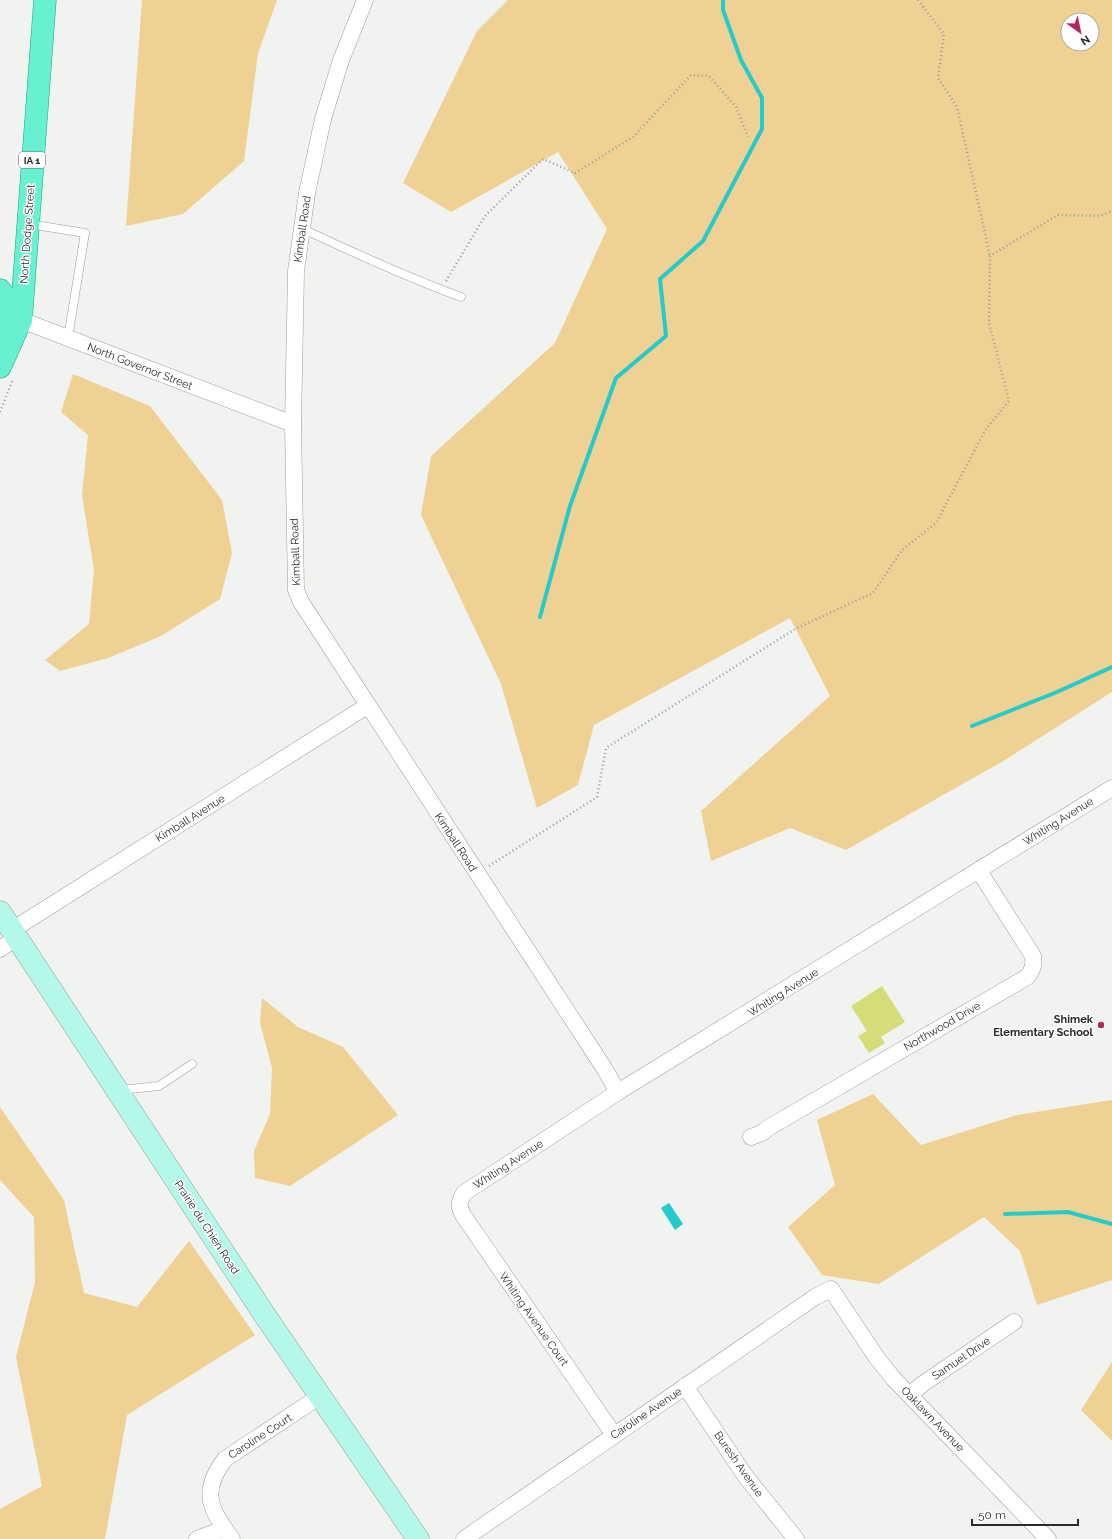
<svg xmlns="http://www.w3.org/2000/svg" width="1112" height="1539" viewBox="0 0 1112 1539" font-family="Raleway,sans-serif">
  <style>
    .green { fill: #efd193; fill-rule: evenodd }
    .water { fill: #25cacb }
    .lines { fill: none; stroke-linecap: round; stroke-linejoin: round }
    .stream { stroke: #25cacb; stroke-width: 4 }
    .building { fill: #d5dd79 }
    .lane-casing { stroke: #9b9e9a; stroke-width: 9 }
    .street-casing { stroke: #9b9e9a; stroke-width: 17 }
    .secondary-casing { stroke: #9b9e9a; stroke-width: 23 }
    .primary-casing { stroke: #11a682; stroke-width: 23 }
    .path { stroke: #9b9e9b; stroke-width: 2.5; stroke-dasharray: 1 3; stroke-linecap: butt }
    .lane { stroke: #fff; stroke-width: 8 }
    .street { stroke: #fff; stroke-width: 16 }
    .secondary { stroke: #b3f8e8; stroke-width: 22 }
    .primary { stroke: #68f1d1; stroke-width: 22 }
    .poi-dot { fill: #b3265e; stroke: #fff; stroke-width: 1.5 }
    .labels { text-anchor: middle; stroke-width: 3; stroke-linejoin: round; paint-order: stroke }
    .shield { fill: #fff; stroke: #6a6b6a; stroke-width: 1 }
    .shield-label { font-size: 10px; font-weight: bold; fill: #2a2c2a }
    .street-label { font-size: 11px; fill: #2a2c2a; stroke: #fff }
    .poi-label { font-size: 11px; font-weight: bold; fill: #2a2c2a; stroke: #fff; text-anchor: end }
  </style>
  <rect width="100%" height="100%" fill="#f0f3ef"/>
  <g class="green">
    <path d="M 142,0 L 277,0 L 258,53 L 244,161 L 183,214 L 126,226 Z"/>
    <path d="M 508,0 L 1112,0 L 1112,692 L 1005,760 L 846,850 L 790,828 L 711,861 L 701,811 L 830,696 L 790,618 L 594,725 L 578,785 L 537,808 L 501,684 L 421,515 L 431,456 L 555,343 L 607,229 L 558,152 L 451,212 L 403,183 L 477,31 ZM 1068,20 L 1092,20 L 1092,44 L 1068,44 Z"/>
    <path d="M 73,374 L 150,406 L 222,500 L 232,553 L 220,599 L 161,636 L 108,658 L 60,671 L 45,660 L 89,624 L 94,570 L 82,495 L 88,435 L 61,412 Z"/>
    <path d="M 262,998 L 298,1027 L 343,1047 L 398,1115 L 290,1186 L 255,1178 L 254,1151 L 270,1114 L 272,1068 L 260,1023 Z"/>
    <path d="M 873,1094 L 921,1145 L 1017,1115 L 1112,1100 L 1112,1280 L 1037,1305 L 1020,1251 L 984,1217 L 879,1284 L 822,1275 L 788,1227 L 835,1185 L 817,1120 Z"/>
    <path d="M 0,1107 L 64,1200 L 84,1293 L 137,1307 L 189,1241 L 255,1335 L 127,1415 L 105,1539 L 0,1539 L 0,1509 L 42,1486 L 16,1357 L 35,1282 L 34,1217 L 0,1180 Z"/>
    <path d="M 1112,1362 L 1112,1441 L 1081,1410 Z"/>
  </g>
  <path class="water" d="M 669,1203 L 683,1224 L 675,1230 L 661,1208 Z"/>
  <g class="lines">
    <g class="stream">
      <path d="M 540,617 L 570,506 L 616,378 L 666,336 L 660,279 L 703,241 L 762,129 L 762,98 L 741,60 L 723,10 L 723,0"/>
      <path d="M 972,726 L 1057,692 L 1112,667"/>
      <path d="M 1005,1214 L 1068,1212 L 1112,1224"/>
    </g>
  </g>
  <path class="building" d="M 882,986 L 905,1022 L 881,1037 L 885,1043 L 869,1053 L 858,1036 L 867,1031 L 851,1006 Z"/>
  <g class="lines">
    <g class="lane-casing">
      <g id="lane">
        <path d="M 29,224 L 85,233 L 68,338"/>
        <path d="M 301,228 C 354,253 406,277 461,297"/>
        <path d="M 120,1090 L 159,1086 L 192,1064"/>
      </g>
    </g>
    <g class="street-casing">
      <g id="street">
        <path d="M 365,0 L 341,60 L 323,119 L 307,193 L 296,271 L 293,424 L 296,590 L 301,602 L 604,1068 L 618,1092"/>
        <path d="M 21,320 L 293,424"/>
        <path d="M 12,930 L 367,706"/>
        <path d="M 0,949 L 17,937"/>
        <path d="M 751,1137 L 762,1133 L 768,1128 L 1027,977 C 1033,970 1034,965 1033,956 L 979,871"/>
        <path d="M 685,1386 L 746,1477 L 796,1539"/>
        <path d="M 910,1394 L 924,1383 L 1014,1322"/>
        <path d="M 614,1435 L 463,1215 C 458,1206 459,1202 464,1193 L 618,1092 L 1112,788"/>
        <path d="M 197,1539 L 224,1529"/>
        <path d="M 232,1539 C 210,1509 200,1492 225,1459 L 320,1396"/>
        <path d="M 464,1539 L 815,1297 L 831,1289 L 877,1358 L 893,1378 L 1048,1539"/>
      </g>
    </g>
    <g class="secondary-casing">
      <path id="secondary" d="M 0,912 L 264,1314 L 418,1539"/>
    </g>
    <g class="primary-casing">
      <g id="primary">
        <path d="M 0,290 L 21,320"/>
        <path d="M 0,321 L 7,351"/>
        <path d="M 0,367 L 21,320 L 45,0"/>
      </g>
    </g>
    <g class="path">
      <path d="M 918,0 L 944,34 L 938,78 L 957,107 L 990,256"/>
      <path d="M 446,281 L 485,216 L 543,159 L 575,173 L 633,137 L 691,75 L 709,76 L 736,107 L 748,137"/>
      <path d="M 0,412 L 13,379"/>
      <path d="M 489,866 L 597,797 L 606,748 L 795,629 L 873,593 L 902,550 L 936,523 L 986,429 L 1009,401 L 989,323 L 990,256 L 1058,215 L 1100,216 L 1112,211"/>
    </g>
    <use href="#lane" class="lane"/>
    <use href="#street" class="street"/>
    <use href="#secondary" class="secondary"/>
    <use href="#primary" class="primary"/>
  </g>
  <circle class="poi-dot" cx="1101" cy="1025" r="4"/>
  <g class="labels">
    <rect class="shield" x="19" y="152" width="26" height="16" rx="3"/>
    <g class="shield-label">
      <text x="32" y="164">IA 1</text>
    </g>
    <g class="street-label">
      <text transform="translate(302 229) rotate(-82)" y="4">Kimball Road</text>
      <text transform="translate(27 234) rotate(-86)" y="4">North Dodge Street</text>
      <text transform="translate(140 366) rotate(21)" y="4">North Governor Street</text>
      <text transform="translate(295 552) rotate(-92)" y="4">Kimball Road</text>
      <text transform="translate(190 818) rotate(-32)" y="4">Kimball Avenue</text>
      <text transform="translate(1058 821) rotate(-32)" y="4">Whiting Avenue</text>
      <text transform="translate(456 842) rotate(57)" y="4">Kimball Road</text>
      <text transform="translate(783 992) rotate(-32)" y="4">Whiting Avenue</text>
      <text transform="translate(942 1026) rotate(-30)" y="4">Northwood Drive</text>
      <text transform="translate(508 1164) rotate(-33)" y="4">Whiting Avenue</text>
      <text transform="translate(207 1227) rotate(57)" y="4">Prairie du Chien Road</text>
      <text transform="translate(534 1319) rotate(55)" y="4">Whiting Avenue Court</text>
      <text transform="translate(961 1358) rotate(-34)" y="4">Samuel Drive</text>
      <text transform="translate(646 1413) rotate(-34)" y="4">Caroline Avenue</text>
      <text transform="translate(933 1419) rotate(46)" y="4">Oaklawn Avenue</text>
      <text transform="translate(260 1436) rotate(-33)" y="4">Caroline Court</text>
      <text transform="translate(739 1464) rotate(55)" y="4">Buresh Avenue</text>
    </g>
    <g class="poi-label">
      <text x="1093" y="1023">Shimek<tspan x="1093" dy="13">Elementary School</tspan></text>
    </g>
  </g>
  <g transform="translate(1080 32) rotate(147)"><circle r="19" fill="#ffffff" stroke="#aaabaa"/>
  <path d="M0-3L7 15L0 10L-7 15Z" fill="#b3265e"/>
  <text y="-6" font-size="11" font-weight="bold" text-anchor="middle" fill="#2a2c2a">N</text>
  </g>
  <path d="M972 1519v6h106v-6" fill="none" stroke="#2a2c2a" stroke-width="2"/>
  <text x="978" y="1519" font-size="12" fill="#2a2c2a" stroke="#ffffff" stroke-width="3" paint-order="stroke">50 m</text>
</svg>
